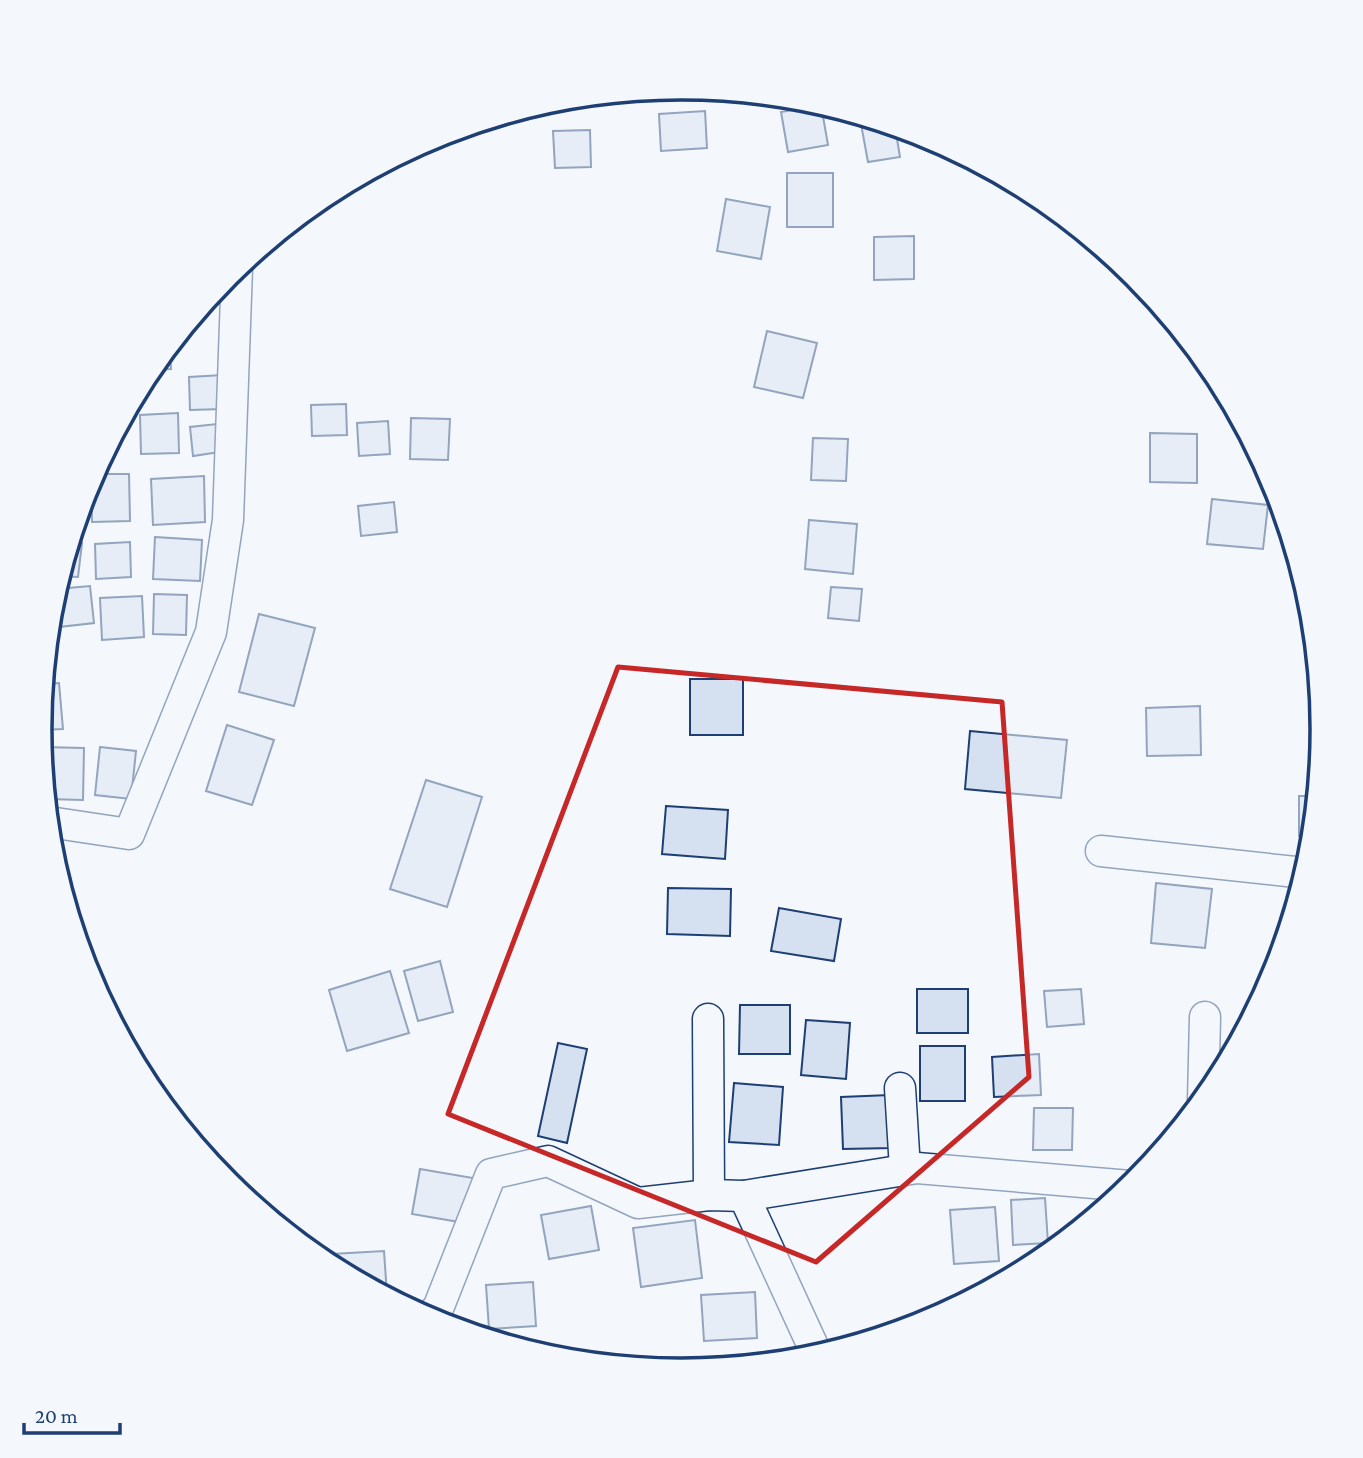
<svg xmlns="http://www.w3.org/2000/svg" width="1363" height="1458" viewBox="0 0 1363 1458" font-family="'Crimson Pro',serif">
  <style>
    .building { fill: #d5e0f0; stroke: #1d3f73; stroke-width: 2 }
    .lines { fill: none; stroke-linecap: round; stroke-linejoin: round }
    .street-casing { stroke: #1d3f73; stroke-width: 33 }
    .street { stroke: #f4f7fb; stroke-width: 30 }
    .marked { fill: none; stroke: #c62828; stroke-width: 5; stroke-linejoin: round }
    .rim { fill: none; stroke: #1d3f73; stroke-width: 3.5 }
  </style>
  <rect width="100%" height="100%" fill="#f4f7fb"/>
  <g class="building">
    <path d="M 821,105 L 828,145 L 788,152 L 781,112 Z"/>
    <path d="M 705,111 L 707,148 L 661,151 L 659,114 Z"/>
    <path d="M 877,121 L 895,127 L 900,157 L 868,162 L 861,124 Z"/>
    <path d="M 590,130 L 591,167 L 555,168 L 553,131 Z"/>
    <rect x="787" y="173" width="46" height="54"/>
    <path d="M 726,199 L 770,207 L 761,259 L 717,251 Z"/>
    <path d="M 914,236 L 914,279 L 874,280 L 874,237 Z"/>
    <path d="M 228,276 L 227,295 L 212,295 Z"/>
    <path d="M 767,331 L 817,343 L 803,398 L 754,387 Z"/>
    <path d="M 170,346 L 171,369 L 151,370 Z"/>
    <path d="M 223,375 L 224,409 L 190,410 L 189,377 Z"/>
    <path d="M 346,404 L 347,435 L 312,436 L 311,405 Z"/>
    <path d="M 178,413 L 179,453 L 141,454 L 140,415 Z"/>
    <path d="M 411,418 L 450,419 L 448,460 L 410,459 Z"/>
    <path d="M 388,421 L 390,454 L 359,456 L 357,423 Z"/>
    <path d="M 217,424 L 220,452 L 193,456 L 190,427 Z"/>
    <path d="M 1150,433 L 1197,434 L 1197,483 L 1150,482 Z"/>
    <path d="M 813,438 L 848,439 L 846,481 L 811,480 Z"/>
    <path d="M 94,474 L 129,474 L 130,521 L 92,522 L 91,480 Z"/>
    <path d="M 204,476 L 205,522 L 153,525 L 151,479 Z"/>
    <path d="M 1212,499 L 1268,505 L 1263,549 L 1207,544 Z"/>
    <path d="M 394,502 L 397,532 L 361,536 L 358,506 Z"/>
    <path d="M 83,505 L 84,522 L 77,523 Z"/>
    <path d="M 809,520 L 857,524 L 853,574 L 805,569 Z"/>
    <path d="M 155,537 L 202,540 L 200,581 L 153,579 Z"/>
    <path d="M 71,542 L 82,543 L 78,577 L 61,576 Z"/>
    <path d="M 130,542 L 131,577 L 96,579 L 95,544 Z"/>
    <path d="M 90,586 L 94,623 L 50,628 L 57,589 Z"/>
    <path d="M 831,587 L 862,589 L 859,621 L 828,618 Z"/>
    <path d="M 154,594 L 187,595 L 186,635 L 153,634 Z"/>
    <path d="M 142,596 L 144,637 L 102,640 L 100,598 Z"/>
    <path d="M 259,614 L 315,628 L 294,706 L 239,692 Z"/>
    <rect x="690" y="679" width="53" height="56"/>
    <path d="M 59,683 L 63,729 L 40,730 L 45,684 Z"/>
    <path d="M 1200,706 L 1201,755 L 1147,756 L 1146,708 Z"/>
    <path d="M 227,725 L 274,740 L 252,805 L 206,791 Z"/>
    <path d="M 970,731 L 1067,740 L 1061,798 L 965,789 Z"/>
    <path d="M 42,747 L 84,748 L 83,800 L 47,799 Z"/>
    <path d="M 100,747 L 136,751 L 131,799 L 95,795 Z"/>
    <path d="M 426,780 L 482,797 L 447,907 L 390,889 Z"/>
    <path d="M 1299,796 L 1316,796 L 1312,836 L 1299,836 Z"/>
    <path d="M 666,806 L 728,810 L 725,859 L 662,854 Z"/>
    <path d="M 1156,883 L 1212,889 L 1205,948 L 1151,943 Z"/>
    <path d="M 668,888 L 731,889 L 730,936 L 667,934 Z"/>
    <path d="M 779,908 L 841,919 L 834,961 L 771,951 Z"/>
    <path d="M 440,961 L 453,1012 L 418,1021 L 404,971 Z"/>
    <path d="M 390,971 L 409,1033 L 347,1051 L 329,990 Z"/>
    <rect x="917" y="989" width="51" height="44"/>
    <path d="M 1081,989 L 1084,1024 L 1047,1027 L 1044,991 Z"/>
    <path d="M 740,1005 L 790,1005 L 790,1054 L 739,1054 Z"/>
    <path d="M 806,1020 L 850,1023 L 846,1079 L 801,1075 Z"/>
    <path d="M 558,1043 L 587,1049 L 567,1143 L 538,1136 Z"/>
    <rect x="920" y="1046" width="45" height="55"/>
    <path d="M 1039,1054 L 1041,1095 L 994,1097 L 992,1057 Z"/>
    <path d="M 734,1083 L 783,1087 L 779,1145 L 729,1142 Z"/>
    <path d="M 890,1095 L 892,1148 L 843,1149 L 841,1097 Z"/>
    <path d="M 1034,1108 L 1073,1108 L 1072,1150 L 1033,1150 Z"/>
    <path d="M 420,1169 L 473,1178 L 465,1223 L 412,1214 Z"/>
    <path d="M 1045,1198 L 1048,1243 L 1013,1245 L 1011,1200 Z"/>
    <path d="M 591,1206 L 599,1250 L 549,1259 L 541,1215 Z"/>
    <path d="M 995,1207 L 999,1261 L 954,1264 L 950,1210 Z"/>
    <path d="M 695,1220 L 702,1278 L 641,1287 L 633,1228 Z"/>
    <path d="M 384,1251 L 387,1295 L 332,1266 L 332,1254 Z"/>
    <path d="M 533,1282 L 536,1326 L 489,1329 L 486,1285 Z"/>
    <path d="M 755,1292 L 757,1338 L 704,1341 L 701,1295 Z"/>
    <path d="M 897,1330 L 861,1341 L 860,1333 Z"/>
  </g>
  <g class="lines">
    <g class="street-casing">
      <g id="street">
        <path d="M 49,822 L 129,834 L 211,632 L 228,520 L 237,268"/>
        <path d="M 1101,851 L 1305,873"/>
        <path d="M 708,1019 L 709,1195"/>
        <path d="M 900,1088 L 905,1169"/>
        <path d="M 1203,1100 L 1205,1017"/>
        <path d="M 744,1196 L 817,1355"/>
        <path d="M 430,1318 L 439,1306 L 491,1174 L 548,1161 L 638,1203 L 709,1195 L 744,1196 L 917,1168 L 1130,1186"/>
      </g>
    </g>
    <use href="#street" class="street"/>
  </g>
  <path d="M0 0H1363V1458H0ZM 618,667 L 1002,702 L 1029,1077 L 816,1262 L 448,1114 Z" fill="#f4f7fb" fill-opacity=".55" fill-rule="evenodd"/>
  <path class="marked" d="M 618,667 L 1002,702 L 1029,1077 L 816,1262 L 448,1114 Z"/>
  <path d="M0 0H1363V1458H0ZM52 729a629 629 0 1 1 1258 0a629 629 0 1 1-1258 0Z" fill="#f4f7fb" fill-rule="evenodd"/>
  <path class="rim" d="M52 729a629 629 0 1 1 1258 0a629 629 0 1 1-1258 0Z"/>
  <path d="M24 1423v10h96v-10" fill="none" stroke="#1d3f73" stroke-width="3.5"/>
  <text x="35" y="1423" font-size="21" fill="#1d3f73" stroke="#f4f7fb" stroke-width="5" paint-order="stroke">20 m</text>
</svg>
